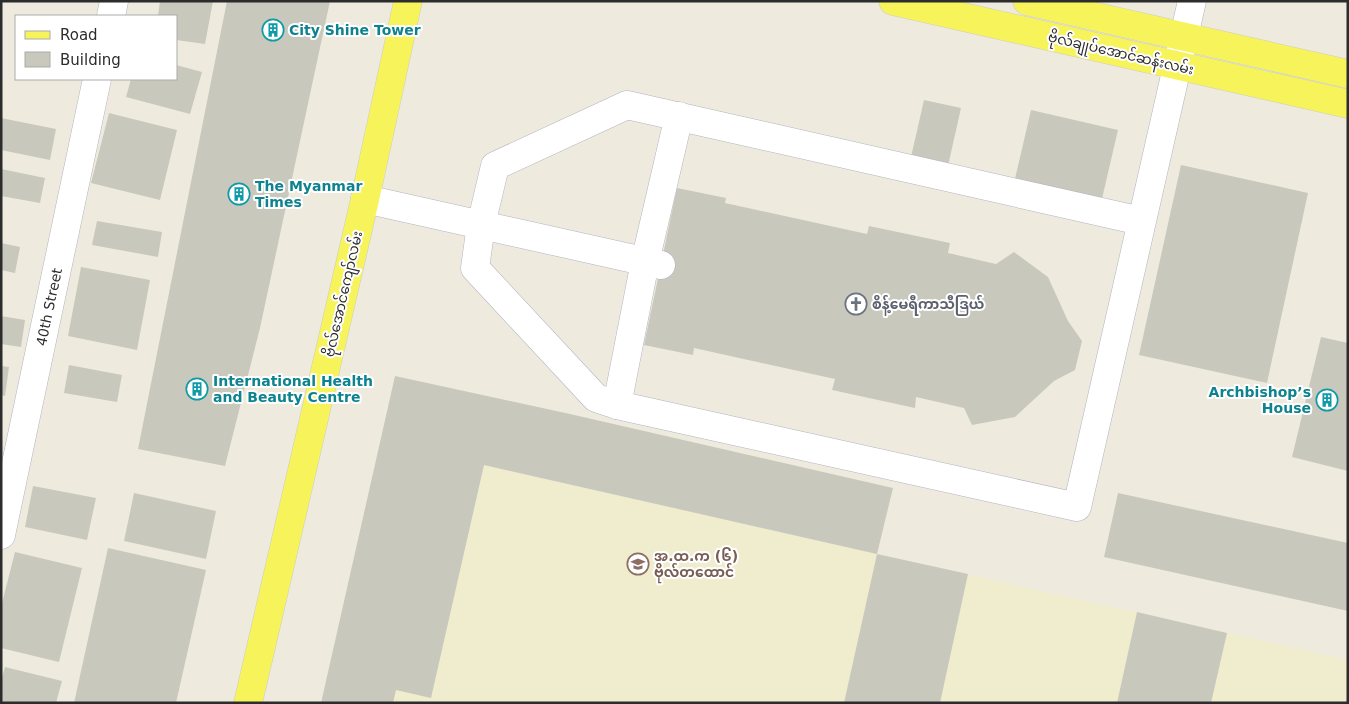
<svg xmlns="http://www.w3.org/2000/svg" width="1349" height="704" viewBox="0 0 1349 704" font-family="'DejaVu Sans','Noto Sans Myanmar',sans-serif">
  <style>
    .education { fill: #f0ecce }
    .building { fill: #c9c8bd }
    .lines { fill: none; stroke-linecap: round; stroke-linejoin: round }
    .minor-casing { stroke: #b2b2c0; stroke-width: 29 }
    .major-casing { stroke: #ccc; stroke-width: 29 }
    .minor { stroke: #fff; stroke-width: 28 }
    .major { stroke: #f7f35b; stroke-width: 28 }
    .labels { text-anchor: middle; stroke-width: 4; stroke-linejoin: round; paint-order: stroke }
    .culture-label { font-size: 14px; font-weight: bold; fill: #0d838f; stroke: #fff; text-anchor: start }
    .street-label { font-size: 14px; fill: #2c2c2c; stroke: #fff }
    .worship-label { font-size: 14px; font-weight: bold; fill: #5b616d; stroke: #fff; text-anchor: start }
    .education-label { font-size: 14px; font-weight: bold; fill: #785e54; stroke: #fff; text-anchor: start }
  </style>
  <rect width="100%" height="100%" fill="#eeebde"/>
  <path class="education" d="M 380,442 L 1348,660 L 1348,703 L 321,703 Z"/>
  <g class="building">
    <path d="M 160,1 L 213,1 L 205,44 L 176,40 L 176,16 L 158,16 Z"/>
    <path d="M 227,1 L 330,1 L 260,328 L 225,466 L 138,449 Z"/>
    <path d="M 176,65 L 202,72 L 190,114 L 126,97 L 131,79 L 176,79 Z"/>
    <path d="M 924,100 L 961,108 L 948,166 L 911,157 Z"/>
    <path d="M 1031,110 L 1118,130 L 1101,203 L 1014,183 Z"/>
    <path d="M 109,113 L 177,130 L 160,200 L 91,183 Z"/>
    <path d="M 1,118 L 56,129 L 50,160 L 1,150 Z"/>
    <path d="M 1181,165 L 1308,193 L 1267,383 L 1139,355 Z"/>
    <path d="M 1,169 L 45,178 L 40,203 L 1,196 Z"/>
    <path d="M 677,188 L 726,198 L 725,203 L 867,234 L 869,226 L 950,243 L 948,253 L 996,264 L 1014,252 L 1048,277 L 1068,321 L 1082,341 L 1075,370 L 1054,381 L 1015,417 L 972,425 L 964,408 L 916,397 L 915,408 L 832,390 L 835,379 L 694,348 L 693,355 L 644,345 Z"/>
    <path d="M 97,221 L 162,232 L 158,257 L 92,245 Z"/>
    <path d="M 1,243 L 20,247 L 15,273 L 1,270 Z"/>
    <path d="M 81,267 L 150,280 L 137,350 L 68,336 Z"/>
    <path d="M 1,316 L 25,320 L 21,347 L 1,344 Z"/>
    <path d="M 1321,337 L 1348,343 L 1348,471 L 1292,457 Z"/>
    <path d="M 69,365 L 122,375 L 117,402 L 64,393 Z"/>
    <path d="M 1,366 L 9,367 L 5,396 L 1,395 Z"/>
    <path d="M 395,376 L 570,414 L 893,488 L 877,554 L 484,465 L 431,698 L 396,690 L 393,703 L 321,703 Z"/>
    <path d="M 33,486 L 96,498 L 87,540 L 25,527 Z"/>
    <path d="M 134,493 L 216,511 L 206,559 L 124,541 Z"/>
    <path d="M 1118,493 L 1348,543 L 1348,611 L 1104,557 Z"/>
    <path d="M 108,548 L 206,570 L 176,703 L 74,703 Z"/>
    <path d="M 15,552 L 82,568 L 59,662 L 1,648 L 1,607 Z"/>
    <path d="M 877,554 L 968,574 L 940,703 L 844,703 Z"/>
    <path d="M 1137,612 L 1227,633 L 1211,703 L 1117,703 Z"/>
    <path d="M 5,667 L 62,681 L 56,703 L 1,703 L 1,681 Z"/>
  </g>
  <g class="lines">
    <g class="minor-casing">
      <g id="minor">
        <path d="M 111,16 L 114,1"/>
        <path d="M 365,199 L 661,265"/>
        <path d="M 1141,221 L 627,105 L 495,166 L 481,225 L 475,268 L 596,398 L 617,405 L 1077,507 L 1192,1"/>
        <path d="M 617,405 L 645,262 L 679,116"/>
        <path d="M 1,535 L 97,79"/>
      </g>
    </g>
    <g class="major-casing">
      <g id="major">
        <path d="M 893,1 L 1348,104"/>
        <path d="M 1027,1 L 1348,74"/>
        <path d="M 248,703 L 365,199 L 408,1"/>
      </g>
    </g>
    <use href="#minor" class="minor"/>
    <use href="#major" class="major"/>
  </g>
  <defs>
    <g id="building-ring" transform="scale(1.125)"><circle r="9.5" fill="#fff" stroke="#0f9aa8" stroke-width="1.5"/><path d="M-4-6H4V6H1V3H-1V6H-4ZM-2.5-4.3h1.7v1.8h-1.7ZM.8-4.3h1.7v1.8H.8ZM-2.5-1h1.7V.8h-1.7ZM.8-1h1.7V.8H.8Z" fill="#0f9aa8"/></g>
    <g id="church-ring" transform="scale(1.125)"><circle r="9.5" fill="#fff" stroke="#6b7280" stroke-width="1.5"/><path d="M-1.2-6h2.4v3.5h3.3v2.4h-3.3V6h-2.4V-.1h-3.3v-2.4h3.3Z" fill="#6b7280"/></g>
    <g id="school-ring" transform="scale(1.125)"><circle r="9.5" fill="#fff" stroke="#8d6e63" stroke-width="1.5"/><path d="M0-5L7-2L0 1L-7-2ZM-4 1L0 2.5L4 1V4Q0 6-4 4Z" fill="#8d6e63"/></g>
  </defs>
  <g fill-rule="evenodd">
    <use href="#building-ring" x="273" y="30"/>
    <use href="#building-ring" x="239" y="194"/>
    <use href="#church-ring" x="856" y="304"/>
    <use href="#building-ring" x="197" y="389"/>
    <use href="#building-ring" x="1327" y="400"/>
    <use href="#school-ring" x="638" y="564"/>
  </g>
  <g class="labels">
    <g class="culture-label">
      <text x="289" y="35">City Shine Tower</text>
      <text x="255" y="191">The Myanmar<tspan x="255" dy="16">Times</tspan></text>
      <text x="213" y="386">International Health<tspan x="213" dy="16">and Beauty Centre</tspan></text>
      <text x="1311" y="397" text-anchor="end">Archbishop’s<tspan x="1311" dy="16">House</tspan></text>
    </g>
    <g class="street-label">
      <text transform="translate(1121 53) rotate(13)" y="5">ဗိုလ်ချုပ်အောင်ဆန်းလမ်း</text>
      <text transform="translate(343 294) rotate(-77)" y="5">ဗိုလ်အောင်ကျော်လမ်း</text>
      <text transform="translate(49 307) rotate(-78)" y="5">40th Street</text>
    </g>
    <g class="worship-label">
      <text x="872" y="309">စိန့်မေရီကာသီဒြယ်</text>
    </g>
    <g class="education-label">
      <text x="654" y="561">အ.ထ.က (၆)<tspan x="654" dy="16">ဗိုလ်တထောင်</tspan></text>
    </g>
  </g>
  <rect width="1349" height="704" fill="none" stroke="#2c2c2c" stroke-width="5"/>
  <rect x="15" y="15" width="162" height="65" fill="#ffffff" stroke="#ababab"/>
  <rect x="25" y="31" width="25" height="8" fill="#f7f35b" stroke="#ababab"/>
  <text x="60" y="40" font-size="15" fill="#2c2c2c">Road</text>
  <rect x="25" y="52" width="25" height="15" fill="#c9c8bd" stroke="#ababab"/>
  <text x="60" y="65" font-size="15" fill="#2c2c2c">Building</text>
</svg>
